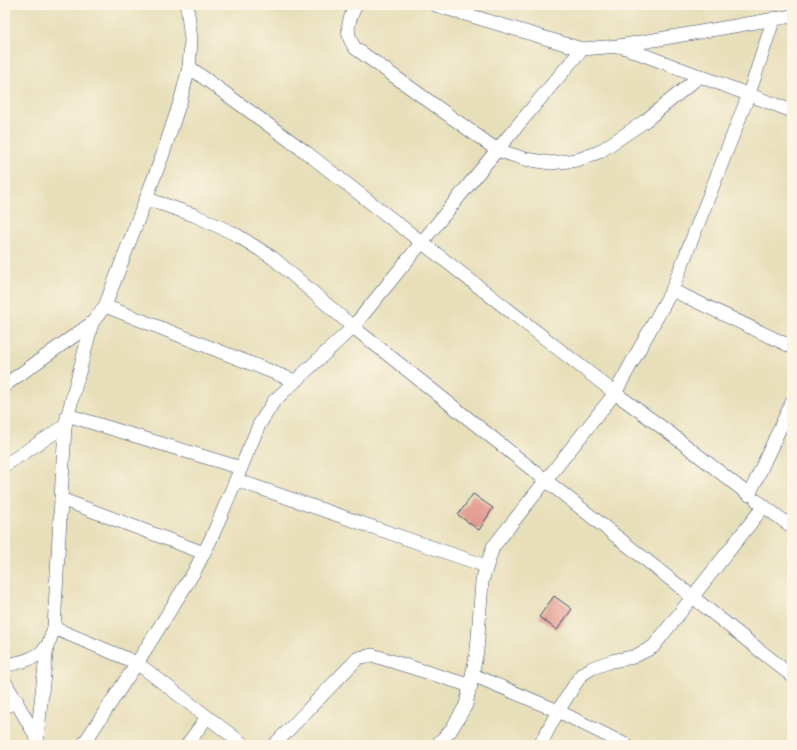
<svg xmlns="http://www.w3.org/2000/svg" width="797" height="750" viewBox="0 0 797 750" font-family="Itim,sans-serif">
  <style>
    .building { fill: #e2978d }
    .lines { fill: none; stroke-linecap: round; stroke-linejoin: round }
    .street-casing { stroke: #3a496c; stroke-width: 14 }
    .street { stroke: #fff; stroke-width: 13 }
  </style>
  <rect width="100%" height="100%" fill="#fcf5e5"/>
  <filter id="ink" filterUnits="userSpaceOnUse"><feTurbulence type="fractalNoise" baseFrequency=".025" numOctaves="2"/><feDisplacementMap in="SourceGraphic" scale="8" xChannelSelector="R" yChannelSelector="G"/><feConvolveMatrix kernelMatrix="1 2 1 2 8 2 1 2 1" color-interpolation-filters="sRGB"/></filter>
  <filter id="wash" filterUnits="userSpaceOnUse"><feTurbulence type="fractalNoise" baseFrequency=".012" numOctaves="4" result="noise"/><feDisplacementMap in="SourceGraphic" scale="16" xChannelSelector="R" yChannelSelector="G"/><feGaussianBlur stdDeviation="0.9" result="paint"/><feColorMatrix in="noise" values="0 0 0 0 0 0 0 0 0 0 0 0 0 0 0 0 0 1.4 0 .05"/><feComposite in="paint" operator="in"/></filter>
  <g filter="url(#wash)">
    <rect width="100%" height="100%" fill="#e7dfba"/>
    <g id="blocks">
      <g class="building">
        <path d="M 473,494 L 493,508 L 479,530 L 458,515 Z"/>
        <path d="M 554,596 L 572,609 L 557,630 L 539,617 Z"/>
      </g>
    </g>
  </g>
  <g filter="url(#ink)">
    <use href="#blocks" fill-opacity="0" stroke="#3a496c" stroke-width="1"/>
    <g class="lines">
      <g class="street-casing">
        <g id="street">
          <path d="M 356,5 C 348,21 344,33 355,48 L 497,150 L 525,159 L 551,163 L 577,160 L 599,152 L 645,121 L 700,76"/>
          <path d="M 435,5 L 582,49"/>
          <path d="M 620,46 L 792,111"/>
          <path d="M 189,67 L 307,153 L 615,393 L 671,434 L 749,495 L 792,402"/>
          <path d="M 147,199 L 194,215 L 235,234 L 273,258 L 353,327 L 792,676"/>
          <path d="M 672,290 L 792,347"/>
          <path d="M 105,306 L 295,381"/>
          <path d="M 5,385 L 92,323 L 105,306 L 163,154 L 181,99 L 189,67 L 191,40 L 187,5"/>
          <path d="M 67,415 L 241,468"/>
          <path d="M 5,465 L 65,426"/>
          <path d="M 236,480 L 486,566"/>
          <path d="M 61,499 L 204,553"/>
          <path d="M 757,501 L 792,527"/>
          <path d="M 54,628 L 65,426 L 92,323"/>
          <path d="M 5,665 C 20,663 38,659 47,646 C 50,641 52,633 54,628 L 137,663 L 244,745"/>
          <path d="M 473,675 L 558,711 L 581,675 L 592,668 L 612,661 L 633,657 L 653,647 L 764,506"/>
          <path d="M 5,682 L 38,740"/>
          <path d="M 5,707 L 17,701"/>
          <path d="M 37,739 L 47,646"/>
          <path d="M 83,745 L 137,663 L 194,572 L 211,539 L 259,425 L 274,401 L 353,327 L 497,150 L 582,49 L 619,46 L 792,16"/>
          <path d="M 187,745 L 207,717"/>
          <path d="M 274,745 L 358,658 L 372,655 L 471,686"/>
          <path d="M 437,745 L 451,730 L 466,705 L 477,651 L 482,581 L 493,547 L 615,393 L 672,290 L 749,94 L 774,18"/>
          <path d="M 540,745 L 558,711 L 626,745"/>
        </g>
      </g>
      <use href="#street" class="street"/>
    </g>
  </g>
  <rect width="797" height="750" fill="none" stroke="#fcf5e5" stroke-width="20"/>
</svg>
